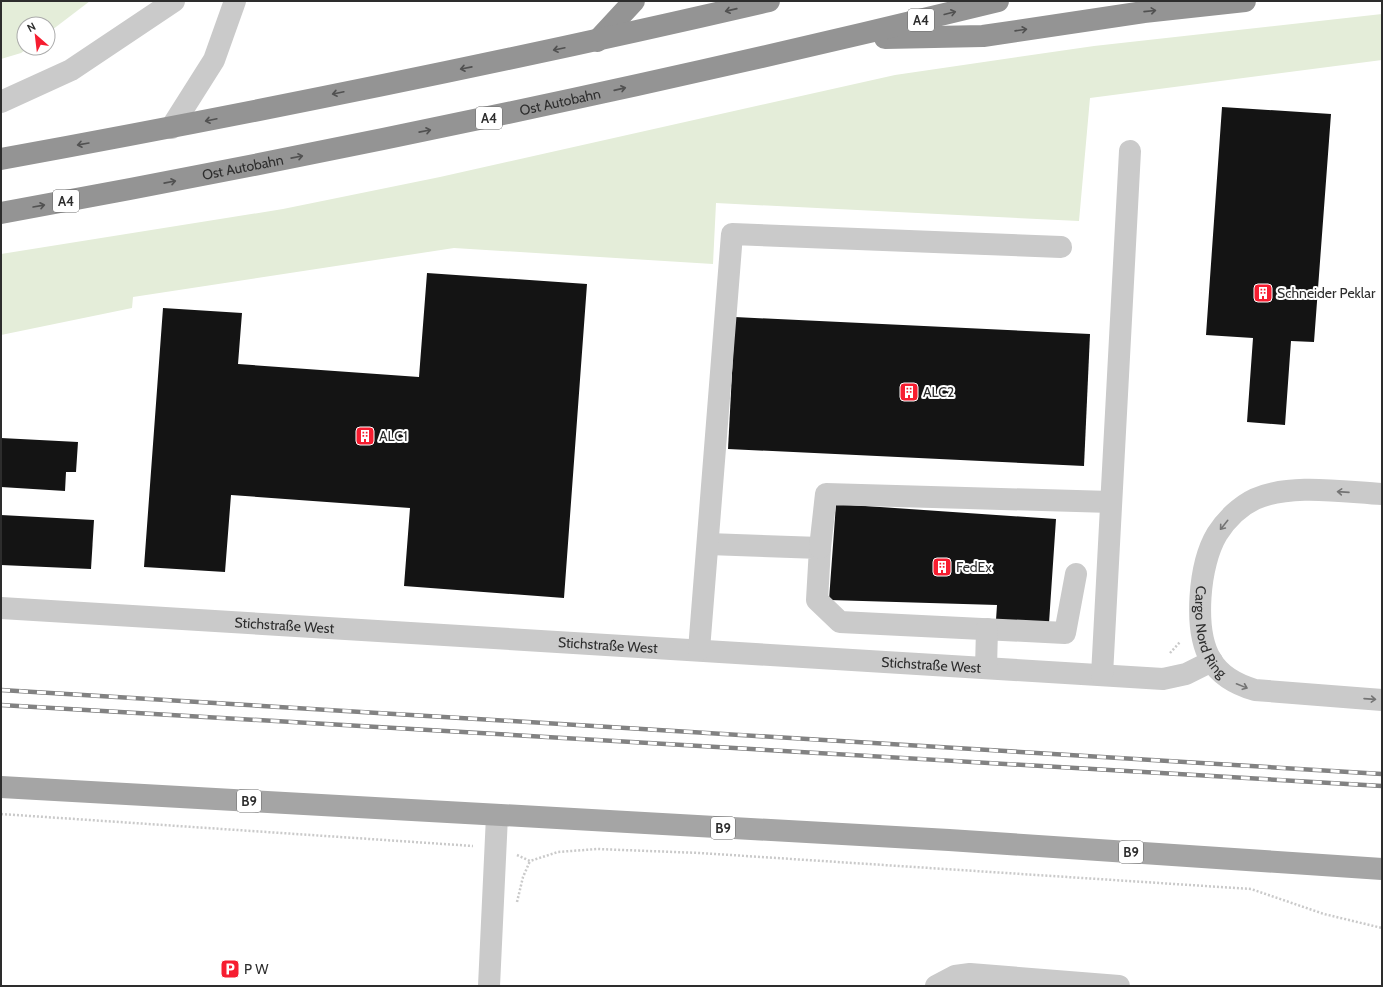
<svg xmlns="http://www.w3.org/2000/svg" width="1383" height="987" viewBox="0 0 1383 987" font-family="Cabin,sans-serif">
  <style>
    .green { fill: #e4edd9 }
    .building { fill: #141414 }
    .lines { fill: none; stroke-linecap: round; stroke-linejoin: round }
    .path { stroke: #cacaca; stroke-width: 2.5; stroke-dasharray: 2 2; stroke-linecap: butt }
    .minor { stroke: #cacaca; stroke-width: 22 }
    .major { stroke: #a5a5a5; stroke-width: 22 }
    .highway { stroke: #949494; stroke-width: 22 }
    .rail-casing { stroke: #828282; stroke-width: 4.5 }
    .rail { stroke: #fff; stroke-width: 3; stroke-dasharray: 9; stroke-linecap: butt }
    .oneway { stroke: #515151 }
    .oneway2 { stroke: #747474 }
    .labels { text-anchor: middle; stroke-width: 4; stroke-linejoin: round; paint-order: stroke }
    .shield { fill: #fff; stroke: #6c6c6c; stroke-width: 1 }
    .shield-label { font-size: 13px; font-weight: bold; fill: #2d2d2d }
    .street-label { font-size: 14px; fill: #2d2d2d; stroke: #fff }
    .poi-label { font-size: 14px; fill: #2d2d2d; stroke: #fff; text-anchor: start }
  </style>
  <rect width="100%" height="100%" fill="#fff"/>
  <g class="green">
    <path d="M 1,1 L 90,1 L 48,33 L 48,24 L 24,24 L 24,48 L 28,48 L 21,53 L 1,59 Z"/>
    <path d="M 1382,14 L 1382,60 L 1090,98 L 1079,221 L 716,203 L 713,264 L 454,248 L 133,297 L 132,308 L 1,335 L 1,254 L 283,209 L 440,177 L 895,75 L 1094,46 Z"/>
  </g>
  <g class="building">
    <path d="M 1222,107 L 1331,114 L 1314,342 L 1291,341 L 1285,425 L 1247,422 L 1253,338 L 1206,335 Z"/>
    <path d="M 427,273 L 587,284 L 564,598 L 404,586 L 410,508 L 231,495 L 225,572 L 144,567 L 163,308 L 242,313 L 238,364 L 419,377 Z"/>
    <path d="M 735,317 L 1090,334 L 1084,466 L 728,449 Z"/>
    <path d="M 1,438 L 78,442 L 76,472 L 66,472 L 65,491 L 1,487 Z"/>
    <path d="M 836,504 L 1056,519 L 1049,623 L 996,620 L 997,605 L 829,600 Z"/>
    <path d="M 1,515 L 94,520 L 91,569 L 1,565 Z"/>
  </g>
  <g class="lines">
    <g class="path">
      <path d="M 1170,653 L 1180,642"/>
      <path d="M 1,814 L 473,846"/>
      <path d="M 517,855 L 530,861 L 558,852 L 597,849 L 700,853 L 1251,889 L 1324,914 L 1382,928"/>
      <path d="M 517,902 L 523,877 L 530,861"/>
    </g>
    <g class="minor">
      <path d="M 1,102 L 71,70 L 174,1"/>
      <path d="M 171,128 L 214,60 L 235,1"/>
      <path id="s1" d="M 1382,494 C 1344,492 1291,483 1255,499 C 1240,506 1226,520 1217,534 C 1199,564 1193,630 1211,660 C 1221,677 1238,685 1255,690 L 1382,700"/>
      <path d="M 708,544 L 820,548 L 817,600 L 840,622 L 1065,633 L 1076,574"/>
      <path d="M 820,548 L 826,494 L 1111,502"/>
      <path id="s2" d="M 1,608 L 1163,679 L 1186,674 L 1212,661"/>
      <path d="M 699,650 L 732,234 L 1061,247"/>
      <path d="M 986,668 L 987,629"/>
      <path d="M 1102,675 L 1130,151"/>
      <path d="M 489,986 L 497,816"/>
      <path d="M 936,986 L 955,976 L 970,974 L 1119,986"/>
    </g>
    <path class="major" d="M 1,787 L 949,840 L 1382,869"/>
    <g class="highway">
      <path d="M 885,38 L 983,36 L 1144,12 L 1245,1"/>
      <path d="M 597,41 L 634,1"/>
      <path d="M 1,159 C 258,112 515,60 769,1"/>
      <path id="s3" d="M 1,213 C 335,152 668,82 998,1"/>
    </g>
    <g class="rail-casing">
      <g id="rail">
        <path d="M 1,690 L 1382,774"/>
        <path d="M 1,705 L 1382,786"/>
      </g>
    </g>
    <use href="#rail" class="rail"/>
  </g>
  <defs><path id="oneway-shaft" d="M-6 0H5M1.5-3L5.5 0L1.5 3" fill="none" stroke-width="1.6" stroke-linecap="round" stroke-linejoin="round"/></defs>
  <g class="oneway">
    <use href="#oneway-shaft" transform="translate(731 10) rotate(167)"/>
    <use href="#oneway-shaft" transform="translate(1150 11) rotate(-6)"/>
    <use href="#oneway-shaft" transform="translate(950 13) rotate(-14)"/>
    <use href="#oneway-shaft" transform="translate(1021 30) rotate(-8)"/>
    <use href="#oneway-shaft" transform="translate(559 49) rotate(168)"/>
    <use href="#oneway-shaft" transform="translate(466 68) rotate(169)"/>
    <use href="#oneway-shaft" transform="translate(620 89) rotate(-13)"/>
    <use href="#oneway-shaft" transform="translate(338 93) rotate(168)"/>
    <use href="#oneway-shaft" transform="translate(211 120) rotate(168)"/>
    <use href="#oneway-shaft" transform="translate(425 131) rotate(-11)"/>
    <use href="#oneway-shaft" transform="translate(83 144) rotate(170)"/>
    <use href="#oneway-shaft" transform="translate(297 157) rotate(-11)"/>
    <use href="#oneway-shaft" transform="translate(170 182) rotate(-11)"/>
    <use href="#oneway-shaft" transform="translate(39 206) rotate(-10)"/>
  </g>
  <g class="oneway2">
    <use href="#oneway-shaft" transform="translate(1343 492) rotate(-176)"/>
    <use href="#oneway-shaft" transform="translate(1224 525) rotate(129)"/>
    <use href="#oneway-shaft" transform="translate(1242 686) rotate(22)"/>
    <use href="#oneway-shaft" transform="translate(1370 699) rotate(4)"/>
  </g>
  <defs>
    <g id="building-square" transform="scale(1)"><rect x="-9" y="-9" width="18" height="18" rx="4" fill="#f61d30" stroke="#fff"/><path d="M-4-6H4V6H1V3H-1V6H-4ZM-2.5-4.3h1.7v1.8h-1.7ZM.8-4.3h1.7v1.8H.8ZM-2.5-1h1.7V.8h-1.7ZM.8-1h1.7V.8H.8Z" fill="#fff"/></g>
    <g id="parking-square" transform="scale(1)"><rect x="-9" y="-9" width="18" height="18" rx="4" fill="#f61d30" stroke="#fff"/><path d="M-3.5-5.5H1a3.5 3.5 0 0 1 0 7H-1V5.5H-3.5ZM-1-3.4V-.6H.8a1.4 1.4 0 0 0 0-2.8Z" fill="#fff"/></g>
  </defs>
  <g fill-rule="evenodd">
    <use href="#building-square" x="1263" y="293"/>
    <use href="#building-square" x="909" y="392"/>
    <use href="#building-square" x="365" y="436"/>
    <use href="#building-square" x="942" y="567"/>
    <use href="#parking-square" x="230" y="969"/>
  </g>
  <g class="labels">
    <g class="shield">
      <rect x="908" y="9" width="26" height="22" rx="3"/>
      <rect x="476" y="107" width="26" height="22" rx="3"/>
      <rect x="53" y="190" width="26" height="22" rx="3"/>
      <rect x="237" y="790" width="24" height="22" rx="3"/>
      <rect x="711" y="817" width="24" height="22" rx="3"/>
      <rect x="1119" y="841" width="24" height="22" rx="3"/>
    </g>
    <g class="shield-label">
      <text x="921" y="25">A4</text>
      <text x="489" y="123">A4</text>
      <text x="66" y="206">A4</text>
      <text x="249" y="806">B9</text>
      <text x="723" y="833">B9</text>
      <text x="1131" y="857">B9</text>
    </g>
    <g class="street-label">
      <text dy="5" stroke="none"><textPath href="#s3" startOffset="570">Ost Autobahn</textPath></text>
      <text dy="5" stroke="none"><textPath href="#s3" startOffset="246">Ost Autobahn</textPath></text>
      <text dy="5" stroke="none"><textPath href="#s2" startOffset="284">Stichstraße West</textPath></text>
      <text dy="5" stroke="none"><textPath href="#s1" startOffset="283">Cargo Nord Ring</textPath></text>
      <text dy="5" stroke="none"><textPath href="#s2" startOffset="608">Stichstraße West</textPath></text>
      <text dy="5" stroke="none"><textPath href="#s2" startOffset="932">Stichstraße West</textPath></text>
    </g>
    <g class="poi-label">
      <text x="1277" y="298">Schneider Peklar</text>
      <text x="923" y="397">ALC2</text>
      <text x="379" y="441">ALC1</text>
      <text x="956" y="572">FedEx</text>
      <text x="244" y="974">P W</text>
    </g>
  </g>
  <rect width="1383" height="987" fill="none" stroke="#2d2d2d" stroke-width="4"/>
  <g transform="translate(36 36) rotate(332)"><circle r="19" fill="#ffffff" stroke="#ababab"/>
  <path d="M0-3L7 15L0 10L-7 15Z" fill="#f61d30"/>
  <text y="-6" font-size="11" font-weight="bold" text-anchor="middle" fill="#2d2d2d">N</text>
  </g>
</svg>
